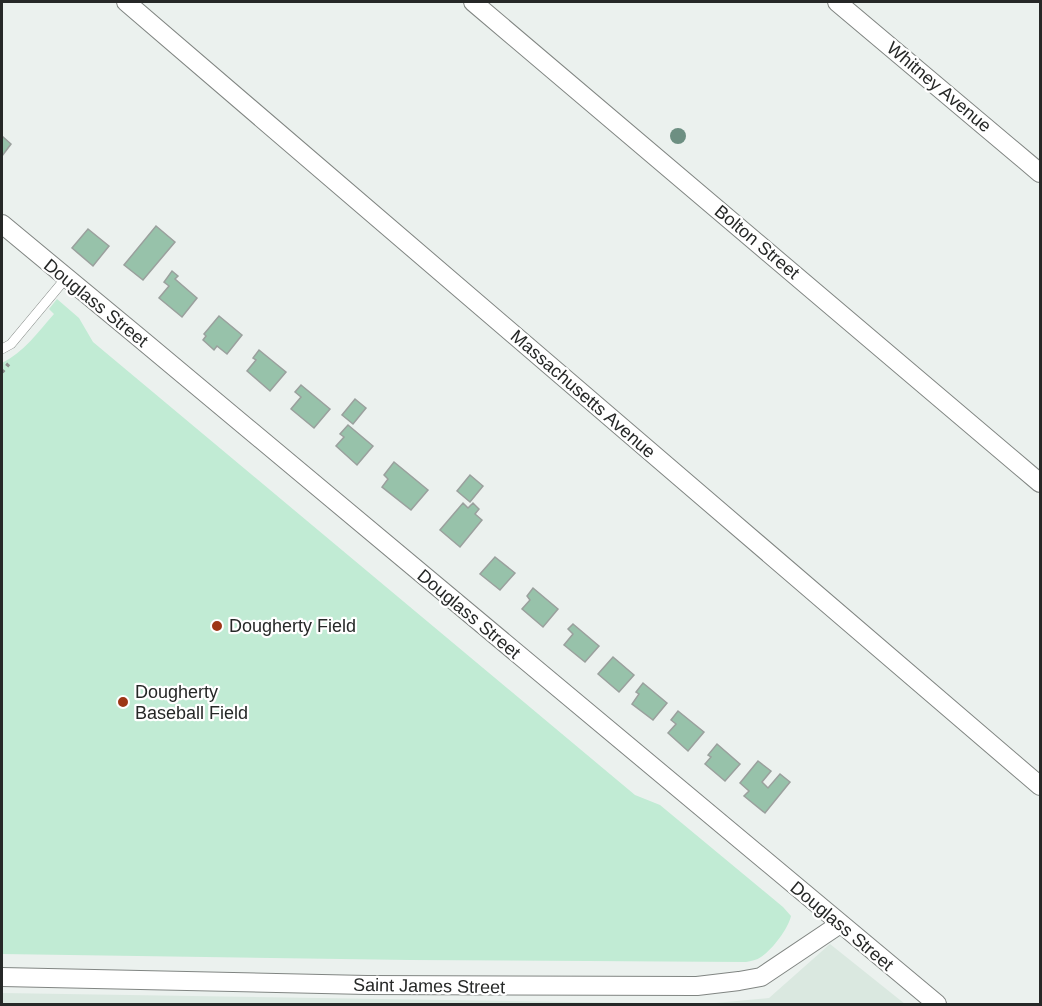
<svg xmlns="http://www.w3.org/2000/svg" width="1042" height="1006" viewBox="0 0 1042 1006" font-family="Arial,sans-serif">
  <style>
    .built { fill: #dae8e0 }
    .green { fill: #c1ebd4 }
    .building { fill: #97c2aa; stroke: #9aa09d; stroke-width: 1.5 }
    .lines { fill: none; stroke-linecap: round; stroke-linejoin: round }
    .service-casing { stroke: #808582; stroke-width: 10 }
    .minor-casing { stroke: #808582; stroke-width: 20 }
    .path { stroke: #8d918f; stroke-width: 4; stroke-dasharray: 3 4.5; stroke-linecap: butt }
    .service { stroke: #fff; stroke-width: 9 }
    .minor { stroke: #fff; stroke-width: 18 }
    .tree { fill: #6d8f82 }
    .poi-dot { fill: #9d3615; stroke: #fff; stroke-width: 2 }
    .labels { text-anchor: middle; stroke-width: 4.5; stroke-linejoin: round; paint-order: stroke }
    .street-label { font-size: 18px; fill: #262827; stroke: #fff }
    .poi-label { font-size: 18px; fill: #262827; stroke: #fff; text-anchor: start }
  </style>
  <rect width="100%" height="100%" fill="#ebf1ee"/>
  <path class="built" d="M 830,944 L 905,1004 L 2,1004 L 2,993 L 704,1004 L 769,998 Z"/>
  <path class="green" d="M 57,299 L 79,318 L 93,342 L 635,795 L 660,805 L 783,907 L 791,916 C 788,929 772,950 761,957 C 757,960 751,961 746,962 L 410,960 L 2,954 L 2,363 C 24,352 38,332 54,314 L 49,309 Z"/>
  <g class="building">
    <path d="M 2,136 L 11,144 L 2,156 Z"/>
    <path d="M 156,226 L 175,242 L 143,280 L 124,265 Z"/>
    <path d="M 88,229 L 109,246 L 93,266 L 72,248 Z"/>
    <path d="M 172,271 L 178,276 L 175,279 L 197,298 L 182,317 L 159,298 L 169,286 L 164,282 Z"/>
    <path d="M 219,316 L 242,335 L 227,354 L 217,346 L 214,350 L 203,340 L 206,336 L 204,334 Z"/>
    <path d="M 259,350 L 286,372 L 270,391 L 247,371 L 256,360 L 253,358 Z"/>
    <path d="M 301,385 L 330,409 L 314,428 L 291,409 L 301,397 L 295,392 Z"/>
    <path d="M 355,399 L 366,408 L 353,424 L 342,415 Z"/>
    <path d="M 348,425 L 373,446 L 357,465 L 336,446 L 344,437 L 340,434 Z"/>
    <path d="M 394,462 L 428,490 L 411,510 L 382,487 L 388,479 L 384,475 Z"/>
    <path d="M 470,475 L 483,486 L 470,502 L 457,491 Z"/>
    <path d="M 463,503 L 468,508 L 473,503 L 479,509 L 475,514 L 482,520 L 460,547 L 440,530 Z"/>
    <path d="M 495,557 L 515,573 L 500,590 L 480,574 Z"/>
    <path d="M 533,588 L 558,609 L 543,627 L 522,609 L 530,600 L 527,596 Z"/>
    <path d="M 573,624 L 599,646 L 585,662 L 564,645 L 573,634 L 568,629 Z"/>
    <path d="M 613,657 L 634,675 L 619,692 L 598,674 Z"/>
    <path d="M 643,683 L 667,703 L 653,720 L 632,704 L 639,694 L 636,692 Z"/>
    <path d="M 678,711 L 704,732 L 688,751 L 668,733 L 676,724 L 671,720 Z"/>
    <path d="M 717,744 L 740,764 L 725,781 L 705,764 L 711,757 L 708,755 Z"/>
    <path d="M 758,761 L 771,771 L 762,782 L 768,788 L 780,774 L 790,782 L 765,813 L 744,796 L 749,791 L 740,783 Z"/>
  </g>
  <g class="lines">
    <g class="service-casing">
      <path id="service" d="M 2,349 L 11,344 L 66,278"/>
    </g>
    <g class="minor-casing">
      <g id="minor">
        <path d="M 126,2 L 1040,786"/>
        <path d="M 473,2 L 1040,483"/>
        <path d="M 837,2 L 1040,173"/>
        <path d="M 2,224 L 142,340 L 937,1004"/>
        <path d="M 2,977 L 367,985 L 697,986 L 739,981 L 761,977 L 840,924"/>
      </g>
    </g>
    <path class="path" d="M 2,372 L 11,361"/>
    <use href="#service" class="service"/>
    <use href="#minor" class="minor"/>
  </g>
  <circle class="tree" cx="678" cy="136" r="8"/>
  <g class="poi-dot">
    <circle cx="217" cy="626" r="6"/>
    <circle cx="123" cy="702" r="6"/>
  </g>
  <g class="labels">
    <g class="street-label">
      <text transform="translate(939 87) rotate(40)" y="6">Whitney Avenue</text>
      <text transform="translate(757 242) rotate(40)" y="6">Bolton Street</text>
      <text transform="translate(96 303) rotate(39)" y="6">Douglass Street</text>
      <text transform="translate(583 394) rotate(41)" y="6">Massachusetts Avenue</text>
      <text transform="translate(469 614) rotate(40)" y="6">Douglass Street</text>
      <text transform="translate(842 926) rotate(40)" y="6">Douglass Street</text>
      <text transform="translate(429 986) rotate(1)" y="6">Saint James Street</text>
    </g>
    <g class="poi-label">
      <text x="229" y="632">Dougherty Field</text>
      <text x="135" y="698">Dougherty<tspan x="135" dy="21">Baseball Field</tspan></text>
    </g>
  </g>
  <rect width="1042" height="1006" fill="none" stroke="#262827" stroke-width="6"/>
</svg>
